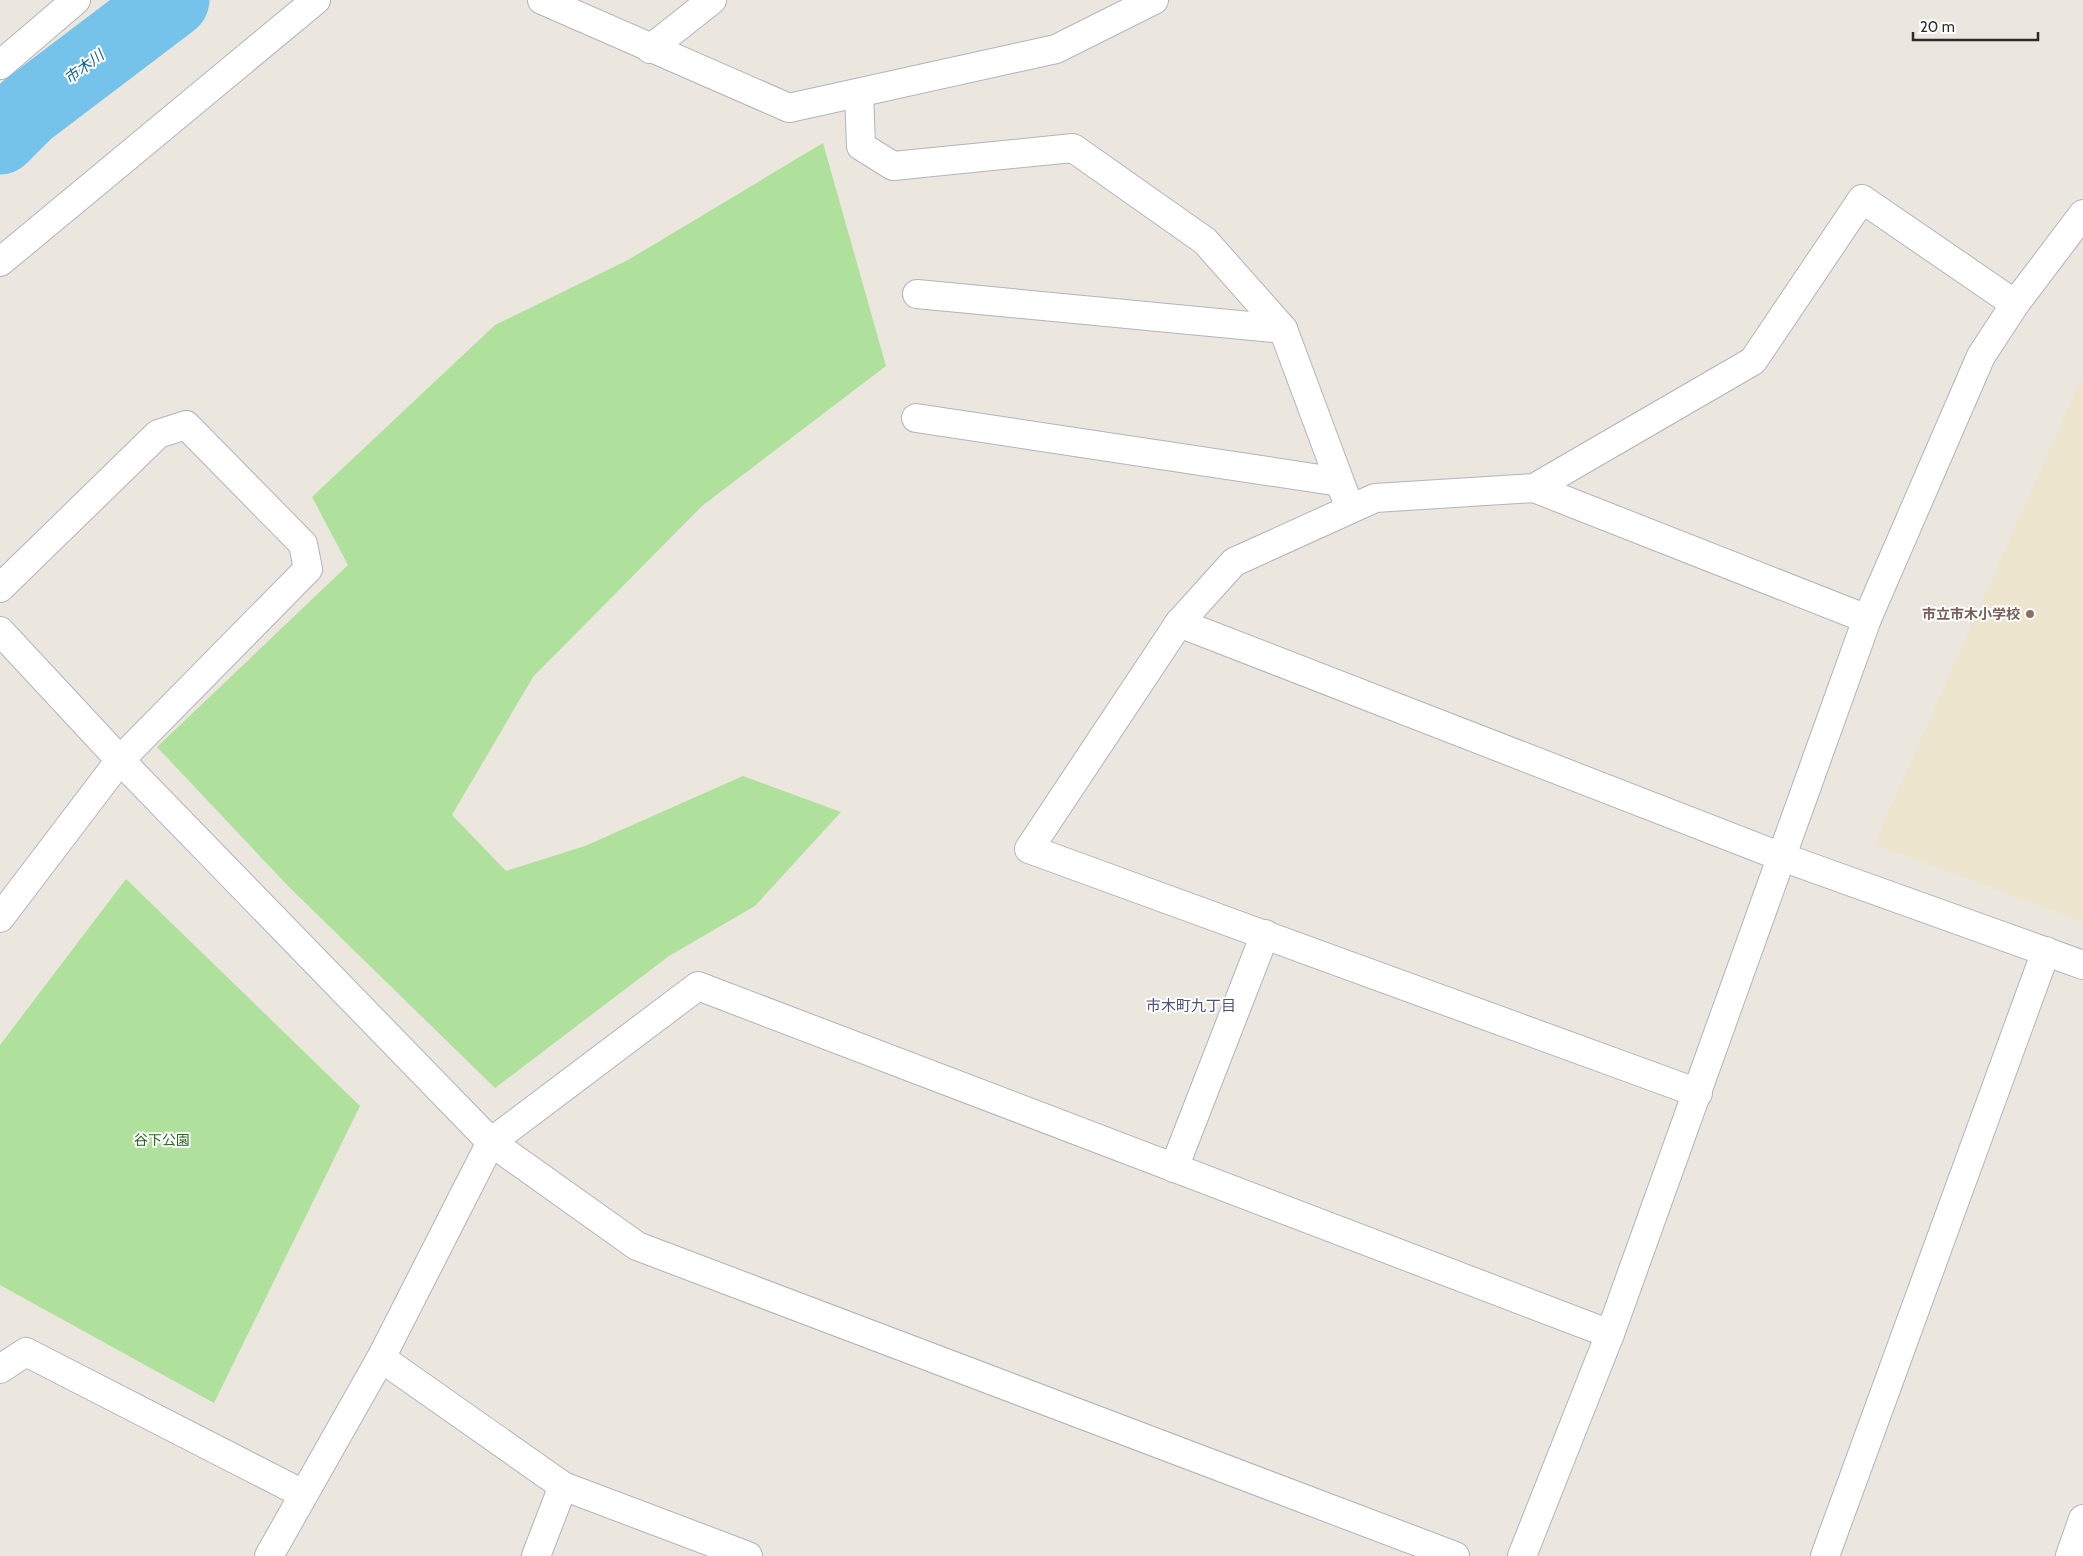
<svg xmlns="http://www.w3.org/2000/svg" width="2083" height="1556" viewBox="0 0 2083 1556" font-family="Cabin,'Noto Sans JP',sans-serif">
  <style>
    .education { fill: #ede5ce }
    .green { fill: #afe09c }
    .lines { fill: none; stroke-linecap: round; stroke-linejoin: round }
    .river { stroke: #75c3ea; stroke-width: 75 }
    .minor-casing { stroke: #b1b3be; stroke-width: 30 }
    .tertiary-casing { stroke: #b1b3be; stroke-width: 30 }
    .minor { stroke: #fff; stroke-width: 28 }
    .tertiary { stroke: #fff; stroke-width: 28 }
    .education-dot { fill: #8d6e63; stroke: #fff; stroke-width: 2 }
    .labels { text-anchor: middle; stroke-width: 4; stroke-linejoin: round; paint-order: stroke }
    .education-label { font-size: 14px; font-weight: bold; fill: #785e54; stroke: #fff; text-anchor: end }
    .park-label { font-size: 14px; fill: #27661d; stroke: #fff }
    .water-label { font-size: 15px; font-style: italic; fill: #136197; stroke: #fff }
    .neighbourhood-label { font-size: 15px; fill: #4d527a; stroke: #fff }
  </style>
  <rect width="100%" height="100%" fill="#ece7de"/>
  <path class="education" d="M 2083,381 L 2083,922 L 1874,844 L 2079,383 Z"/>
  <g class="green">
    <path d="M 823,143 L 886,366 L 702,506 L 533,677 L 452,815 L 506,871 L 585,846 L 743,776 L 841,812 L 755,906 L 669,956 L 495,1088 L 289,887 L 157,747 L 348,565 L 312,497 L 495,325 L 628,260 Z"/>
    <path d="M 126,879 L 360,1106 L 214,1403 L 0,1285 L 0,1045 Z"/>
  </g>
  <g class="lines">
    <path class="river" d="M 0,137 L 27,110 L 172,0"/>
    <g class="minor-casing">
      <g id="minor">
        <path d="M 542,0 L 789,108 L 1056,49 L 1154,0"/>
        <path d="M 650,49 L 712,0"/>
        <path d="M 0,65 L 76,0"/>
        <path d="M 859,93 L 861,146 L 893,166 L 1073,148 L 1205,241 L 1283,329 L 1350,509"/>
        <path d="M 0,262 L 316,0"/>
        <path d="M 917,294 L 1283,329"/>
        <path d="M 916,418 L 1340,482"/>
        <path d="M 1534,488 L 1867,619"/>
        <path d="M 0,588 L 158,434 L 186,425 L 303,544 L 308,569 L 120,760 L 0,918"/>
        <path d="M 1179,623 L 1782,857 L 2083,965"/>
        <path d="M 0,631 L 120,760"/>
        <path d="M 1698,1093 L 1029,849 L 1179,623 L 1234,562 L 1375,498 L 1534,488 L 1753,361 L 1862,199 L 2015,304"/>
        <path d="M 1174,1168 L 1265,934"/>
        <path d="M 381,1358 L 563,1486 L 748,1556"/>
        <path d="M 0,1369 L 26,1352 L 303,1494"/>
        <path d="M 269,1556 L 381,1358 L 491,1142 L 698,986 L 1610,1334"/>
        <path d="M 536,1556 L 563,1486"/>
        <path d="M 1825,1556 L 2046,951"/>
        <path d="M 2070,1556 L 2083,1519"/>
      </g>
    </g>
    <g class="tertiary-casing">
      <g id="tertiary">
        <path d="M 120,760 L 491,1142 L 637,1246 L 1455,1556"/>
        <path d="M 1522,1556 L 1610,1334 L 1867,619 L 1981,356 L 2015,304 L 2083,214"/>
      </g>
    </g>
    <use href="#minor" class="minor"/>
    <use href="#tertiary" class="tertiary"/>
  </g>
  <circle class="education-dot" cx="2030" cy="614" r="5"/>
  <g class="labels">
    <g class="education-label">
      <text x="2020" y="619">市立市木小学校</text>
    </g>
    <g class="park-label">
      <text x="162" y="1145">谷下公園</text>
    </g>
    <g class="water-label">
      <text transform="translate(84 67) rotate(-37)" y="5">市木川</text>
    </g>
    <g class="neighbourhood-label">
      <text x="1191" y="1011">市木町九丁目</text>
    </g>
  </g>
  <path d="M1913 32v8h125v-8" fill="none" stroke="#2b2b2b" stroke-width="2.5"/>
  <text x="1920" y="32" font-size="15" fill="#2b2b2b" stroke="#ffffff" stroke-width="4" paint-order="stroke">20 m</text>
</svg>
